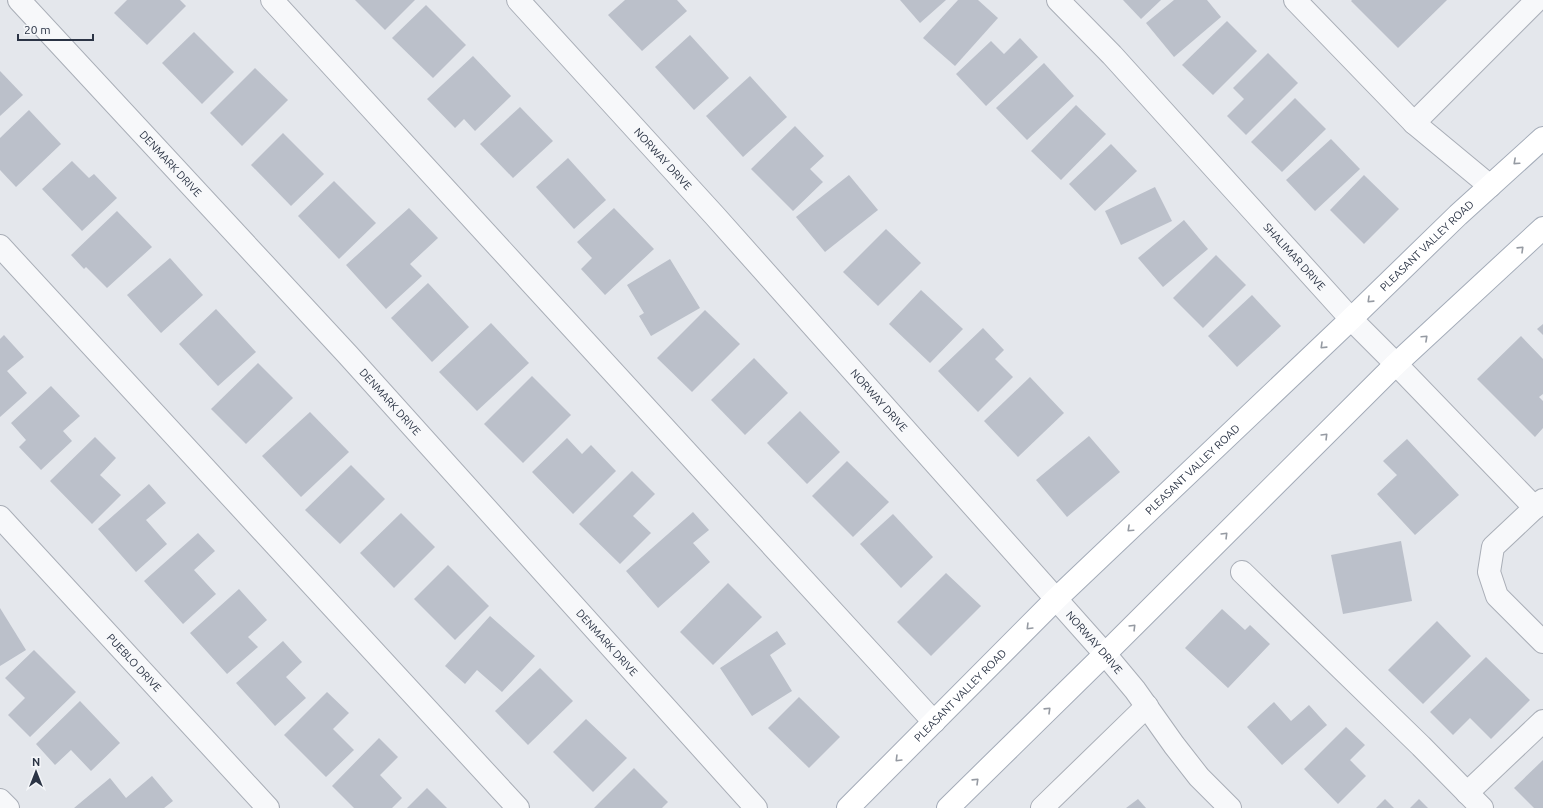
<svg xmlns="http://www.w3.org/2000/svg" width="1543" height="808" viewBox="0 0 1543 808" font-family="Ubuntu,sans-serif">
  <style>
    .building { fill: #bbc0ca }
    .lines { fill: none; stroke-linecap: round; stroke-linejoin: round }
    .minor-casing { stroke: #a9aeb7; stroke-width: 24 }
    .major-casing { stroke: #a3abb8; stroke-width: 24 }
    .minor { stroke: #f7f8fa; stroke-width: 22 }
    .major { stroke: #fff; stroke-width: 22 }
    .oneway { stroke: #959aa2 }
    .labels { text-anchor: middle; stroke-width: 3; stroke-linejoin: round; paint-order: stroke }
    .street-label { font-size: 11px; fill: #2b3445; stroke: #f4f6f9 }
  </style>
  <rect width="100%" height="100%" fill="#e4e7ec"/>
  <g class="building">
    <path d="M 127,0 L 180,0 L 186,6 L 147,45 L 114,13 Z"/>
    <path d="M 355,0 L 415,0 L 385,30 Z"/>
    <path d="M 625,0 L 677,0 L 687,11 L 642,51 L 608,15 Z"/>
    <path d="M 900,0 L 946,0 L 920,23 Z"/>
    <path d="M 958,0 L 978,0 L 998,18 L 955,66 L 923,38 Z"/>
    <path d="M 1123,0 L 1161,0 L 1141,19 Z"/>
    <path d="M 1174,0 L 1207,0 L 1221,17 L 1174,57 L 1146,23 Z"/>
    <path d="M 1352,0 L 1447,0 L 1398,48 L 1351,1 Z"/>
    <path d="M 426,5 L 466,45 L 433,78 L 392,38 Z"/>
    <path d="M 1227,21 L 1257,51 L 1213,95 L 1182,65 Z"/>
    <path d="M 194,32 L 234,72 L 202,104 L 162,63 Z"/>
    <path d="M 690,35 L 729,78 L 694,110 L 655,67 Z"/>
    <path d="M 1020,38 L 1038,57 L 986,106 L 956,74 L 991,41 L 1004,54 Z"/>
    <path d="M 1268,53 L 1298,83 L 1246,135 L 1227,116 L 1244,99 L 1233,88 Z"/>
    <path d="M 473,56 L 511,96 L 475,131 L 464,119 L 455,128 L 427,99 Z"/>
    <path d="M 1044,63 L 1074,96 L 1027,140 L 996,108 Z"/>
    <path d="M 255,68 L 288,100 L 242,146 L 210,113 Z"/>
    <path d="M 0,71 L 23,95 L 0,116 Z"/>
    <path d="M 750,76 L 787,117 L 743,157 L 706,116 Z"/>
    <path d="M 1295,98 L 1326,129 L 1282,172 L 1251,142 Z"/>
    <path d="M 1076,105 L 1106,134 L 1061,180 L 1031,151 Z"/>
    <path d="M 520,107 L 553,141 L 513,178 L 480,144 Z"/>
    <path d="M 29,110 L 61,144 L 16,187 L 0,170 L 0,138 Z"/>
    <path d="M 795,126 L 824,156 L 810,169 L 823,182 L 793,211 L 751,169 Z"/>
    <path d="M 283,133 L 324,174 L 291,206 L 251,165 Z"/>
    <path d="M 1331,139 L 1360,169 L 1315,211 L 1286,180 Z"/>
    <path d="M 1111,144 L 1137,171 L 1095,211 L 1069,184 Z"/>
    <path d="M 568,158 L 606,200 L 574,229 L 536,187 Z"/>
    <path d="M 72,161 L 89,178 L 94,174 L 117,198 L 82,231 L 42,189 Z"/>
    <path d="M 849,175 L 878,210 L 825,252 L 796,217 Z"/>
    <path d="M 1364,175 L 1399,209 L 1364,244 L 1330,210 Z"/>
    <path d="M 334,181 L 376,223 L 339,259 L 298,216 Z"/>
    <path d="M 1155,187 L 1172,221 L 1121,245 L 1105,211 Z"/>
    <path d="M 409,208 L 438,238 L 410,264 L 422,276 L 386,309 L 346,265 Z"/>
    <path d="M 614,208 L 654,249 L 605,295 L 581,269 L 592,258 L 577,242 Z"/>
    <path d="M 117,211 L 152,247 L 107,288 L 86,267 L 84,269 L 71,255 Z"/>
    <path d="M 1184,220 L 1208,249 L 1163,287 L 1138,258 Z"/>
    <path d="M 886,229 L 921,263 L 878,306 L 843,272 Z"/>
    <path d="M 1216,255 L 1246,285 L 1203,328 L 1173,298 Z"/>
    <path d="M 170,258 L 203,295 L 161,333 L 127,295 Z"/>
    <path d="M 670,259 L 700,308 L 651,336 L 639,316 L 644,313 L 627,285 Z"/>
    <path d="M 428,283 L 469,327 L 432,362 L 391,318 Z"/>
    <path d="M 921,290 L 963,329 L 930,363 L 889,324 Z"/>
    <path d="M 1252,295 L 1281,326 L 1237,367 L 1208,336 Z"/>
    <path d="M 216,309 L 256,352 L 218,386 L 179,344 Z"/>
    <path d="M 705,310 L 740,344 L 692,392 L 657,358 Z"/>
    <path d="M 491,323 L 529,363 L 477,411 L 439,372 Z"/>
    <path d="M 1543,324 L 1543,335 L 1537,329 Z"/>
    <path d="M 983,328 L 1004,350 L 995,359 L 1013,377 L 978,412 L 938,371 Z"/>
    <path d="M 4,335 L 24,357 L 7,371 L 27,393 L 0,417 L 0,339 Z"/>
    <path d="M 1521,336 L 1543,359 L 1543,394 L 1539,397 L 1543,401 L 1543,428 L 1535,437 L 1477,379 Z"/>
    <path d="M 754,358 L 788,393 L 745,435 L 711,400 Z"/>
    <path d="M 258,363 L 293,398 L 246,444 L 211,409 Z"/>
    <path d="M 532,376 L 571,415 L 523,463 L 484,424 Z"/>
    <path d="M 1030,377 L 1064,413 L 1018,457 L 984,421 Z"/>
    <path d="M 51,386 L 80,416 L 63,431 L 72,441 L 41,470 L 19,447 L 26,440 L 11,423 Z"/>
    <path d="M 800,411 L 840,452 L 807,484 L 767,443 Z"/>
    <path d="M 310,412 L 349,452 L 301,497 L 262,456 Z"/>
    <path d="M 1089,436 L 1120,472 L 1067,517 L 1036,480 Z"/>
    <path d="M 95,437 L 116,458 L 100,475 L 121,495 L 92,524 L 50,481 Z"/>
    <path d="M 567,438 L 582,454 L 591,445 L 616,471 L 573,514 L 532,472 Z"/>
    <path d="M 1407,439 L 1459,495 L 1415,535 L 1377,494 L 1397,475 L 1383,461 Z"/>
    <path d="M 847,461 L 889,502 L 853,537 L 812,496 Z"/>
    <path d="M 351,465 L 385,499 L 340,544 L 305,510 Z"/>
    <path d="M 632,471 L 655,494 L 633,516 L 651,533 L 620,564 L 579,524 Z"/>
    <path d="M 149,484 L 166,503 L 146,520 L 167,544 L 136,572 L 98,529 Z"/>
    <path d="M 693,512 L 709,530 L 693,543 L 710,562 L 658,608 L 626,571 Z"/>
    <path d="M 401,513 L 435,547 L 394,588 L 360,553 Z"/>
    <path d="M 893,514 L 933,557 L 901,588 L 860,544 Z"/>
    <path d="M 198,533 L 215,551 L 194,570 L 216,594 L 183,624 L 144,581 Z"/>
    <path d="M 1401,541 L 1412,601 L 1343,614 L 1331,555 Z"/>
    <path d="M 448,565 L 489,606 L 455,640 L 414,599 Z"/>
    <path d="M 946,573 L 981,606 L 931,656 L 897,622 Z"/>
    <path d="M 728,583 L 762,617 L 713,665 L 680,632 Z"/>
    <path d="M 239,589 L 267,620 L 248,637 L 258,647 L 227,674 L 190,633 Z"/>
    <path d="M 0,608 L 26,650 L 0,666 Z"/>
    <path d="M 1222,609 L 1245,630 L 1250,625 L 1270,644 L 1228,688 L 1185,648 Z"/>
    <path d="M 490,616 L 535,656 L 502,692 L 477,670 L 465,684 L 445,666 Z"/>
    <path d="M 1437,621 L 1471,656 L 1423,704 L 1388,670 Z"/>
    <path d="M 777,631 L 786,644 L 770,655 L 792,691 L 752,716 L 720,668 Z"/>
    <path d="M 283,641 L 302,662 L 286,677 L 306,698 L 275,726 L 236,683 Z"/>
    <path d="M 34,650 L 76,692 L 30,737 L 8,715 L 25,698 L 5,678 Z"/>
    <path d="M 1486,657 L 1530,700 L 1491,739 L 1470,718 L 1453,735 L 1430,712 Z"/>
    <path d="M 540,668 L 573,701 L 528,745 L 495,711 Z"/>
    <path d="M 327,692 L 349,713 L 333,729 L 354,750 L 326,777 L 284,735 Z"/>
    <path d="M 799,697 L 840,737 L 809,768 L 768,728 Z"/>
    <path d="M 80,701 L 120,743 L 91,771 L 71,750 L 55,765 L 36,744 Z"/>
    <path d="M 1274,702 L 1291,721 L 1309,705 L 1327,725 L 1282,765 L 1247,727 Z"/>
    <path d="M 586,719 L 627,758 L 593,792 L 553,752 Z"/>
    <path d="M 1346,727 L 1365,745 L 1350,760 L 1366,776 L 1338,804 L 1304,769 Z"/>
    <path d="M 379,738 L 398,757 L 380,775 L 402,798 L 392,808 L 354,808 L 332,786 Z"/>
    <path d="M 1543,760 L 1543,808 L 1534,808 L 1514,788 Z"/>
    <path d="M 634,768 L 668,802 L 662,808 L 594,808 Z"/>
    <path d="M 152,776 L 173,801 L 164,808 L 74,808 L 110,778 L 126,798 Z"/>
    <path d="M 427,788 L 447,808 L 407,808 Z"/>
    <path d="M 1138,799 L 1146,808 L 1126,808 Z"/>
    <path d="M 1385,799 L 1394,808 L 1376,808 Z"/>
    <path d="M 1419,799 L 1428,808 L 1410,808 Z"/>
  </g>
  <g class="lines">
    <g class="minor-casing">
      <g id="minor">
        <path id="s1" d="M 19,0 L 348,355 L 756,808"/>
        <path d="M 272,0 L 934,722"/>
        <path id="s2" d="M 518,0 L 715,216 L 1105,654 L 1135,690 L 1174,745 L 1199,777 L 1230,808"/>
        <path id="s3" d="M 1058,0 L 1112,55 L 1351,319 L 1396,364 L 1535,508"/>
        <path d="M 1295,0 L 1414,123 L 1490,186"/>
        <path d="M 1414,123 L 1537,0"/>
        <path d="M 0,246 L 518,808"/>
        <path d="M 1543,500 L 1493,547 L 1489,572 L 1497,596 L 1543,642"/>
        <path id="s4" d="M 0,517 L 268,808"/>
        <path d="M 1242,572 L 1421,746 L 1482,808"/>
        <path d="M 1467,793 L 1543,721"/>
        <path d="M 0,800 L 8,808"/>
        <path d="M 1042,808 L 1147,706"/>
      </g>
    </g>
    <g class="major-casing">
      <g id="major">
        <path id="s5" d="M 848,808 L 1056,599 L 1351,319 L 1458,215 L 1543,138"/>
        <path d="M 948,808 L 1105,654 L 1396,364 L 1543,228"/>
      </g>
    </g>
    <use href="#minor" class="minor"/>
    <use href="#major" class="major"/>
  </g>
  <defs><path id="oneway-chevron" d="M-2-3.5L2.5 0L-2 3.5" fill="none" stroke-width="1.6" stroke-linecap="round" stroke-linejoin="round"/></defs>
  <g class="oneway">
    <use href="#oneway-chevron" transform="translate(1516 162) rotate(138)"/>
    <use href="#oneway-chevron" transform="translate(1521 249) rotate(-44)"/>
    <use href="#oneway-chevron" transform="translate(1370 300) rotate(136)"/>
    <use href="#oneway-chevron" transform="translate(1425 338) rotate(-43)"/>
    <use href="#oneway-chevron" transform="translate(1323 346) rotate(136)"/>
    <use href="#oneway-chevron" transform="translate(1325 436) rotate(-45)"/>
    <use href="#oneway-chevron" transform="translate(1130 529) rotate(137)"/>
    <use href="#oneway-chevron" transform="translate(1225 535) rotate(-45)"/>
    <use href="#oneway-chevron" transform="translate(1029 627) rotate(135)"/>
    <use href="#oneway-chevron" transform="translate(1133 627) rotate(-45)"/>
    <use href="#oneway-chevron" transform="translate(1048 710) rotate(-44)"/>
    <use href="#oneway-chevron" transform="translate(898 759) rotate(135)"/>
    <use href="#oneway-chevron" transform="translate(976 781) rotate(-44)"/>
  </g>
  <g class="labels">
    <g class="street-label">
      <text dy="4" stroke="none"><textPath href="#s2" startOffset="215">NORWAY DRIVE</textPath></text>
      <text dy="4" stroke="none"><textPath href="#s1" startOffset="223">DENMARK DRIVE</textPath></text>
      <text dy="4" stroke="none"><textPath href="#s5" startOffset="807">PLEASANT VALLEY ROAD</textPath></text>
      <text dy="4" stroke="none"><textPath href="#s3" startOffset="349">SHALIMAR DRIVE</textPath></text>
      <text dy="4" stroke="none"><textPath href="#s2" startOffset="539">NORWAY DRIVE</textPath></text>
      <text dy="4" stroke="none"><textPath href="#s1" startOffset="547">DENMARK DRIVE</textPath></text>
      <text dy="4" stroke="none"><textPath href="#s5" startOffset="483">PLEASANT VALLEY ROAD</textPath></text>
      <text dy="4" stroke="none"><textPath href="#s1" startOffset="871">DENMARK DRIVE</textPath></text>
      <text dy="4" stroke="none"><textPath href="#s2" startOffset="863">NORWAY DRIVE</textPath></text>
      <text dy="4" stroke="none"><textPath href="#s4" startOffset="198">PUEBLO DRIVE</textPath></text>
      <text dy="4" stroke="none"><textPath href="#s5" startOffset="159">PLEASANT VALLEY ROAD</textPath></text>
    </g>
  </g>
  <g transform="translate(36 772)" stroke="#f4f6f9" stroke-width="3" paint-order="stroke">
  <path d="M0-3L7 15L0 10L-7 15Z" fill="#2b3445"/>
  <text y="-6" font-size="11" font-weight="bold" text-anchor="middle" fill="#2b3445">N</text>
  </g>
  <path d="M18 34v6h75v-6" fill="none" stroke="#2b3445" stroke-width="2"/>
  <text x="24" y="34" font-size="12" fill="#2b3445" stroke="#f4f6f9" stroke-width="3" paint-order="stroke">20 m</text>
</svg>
